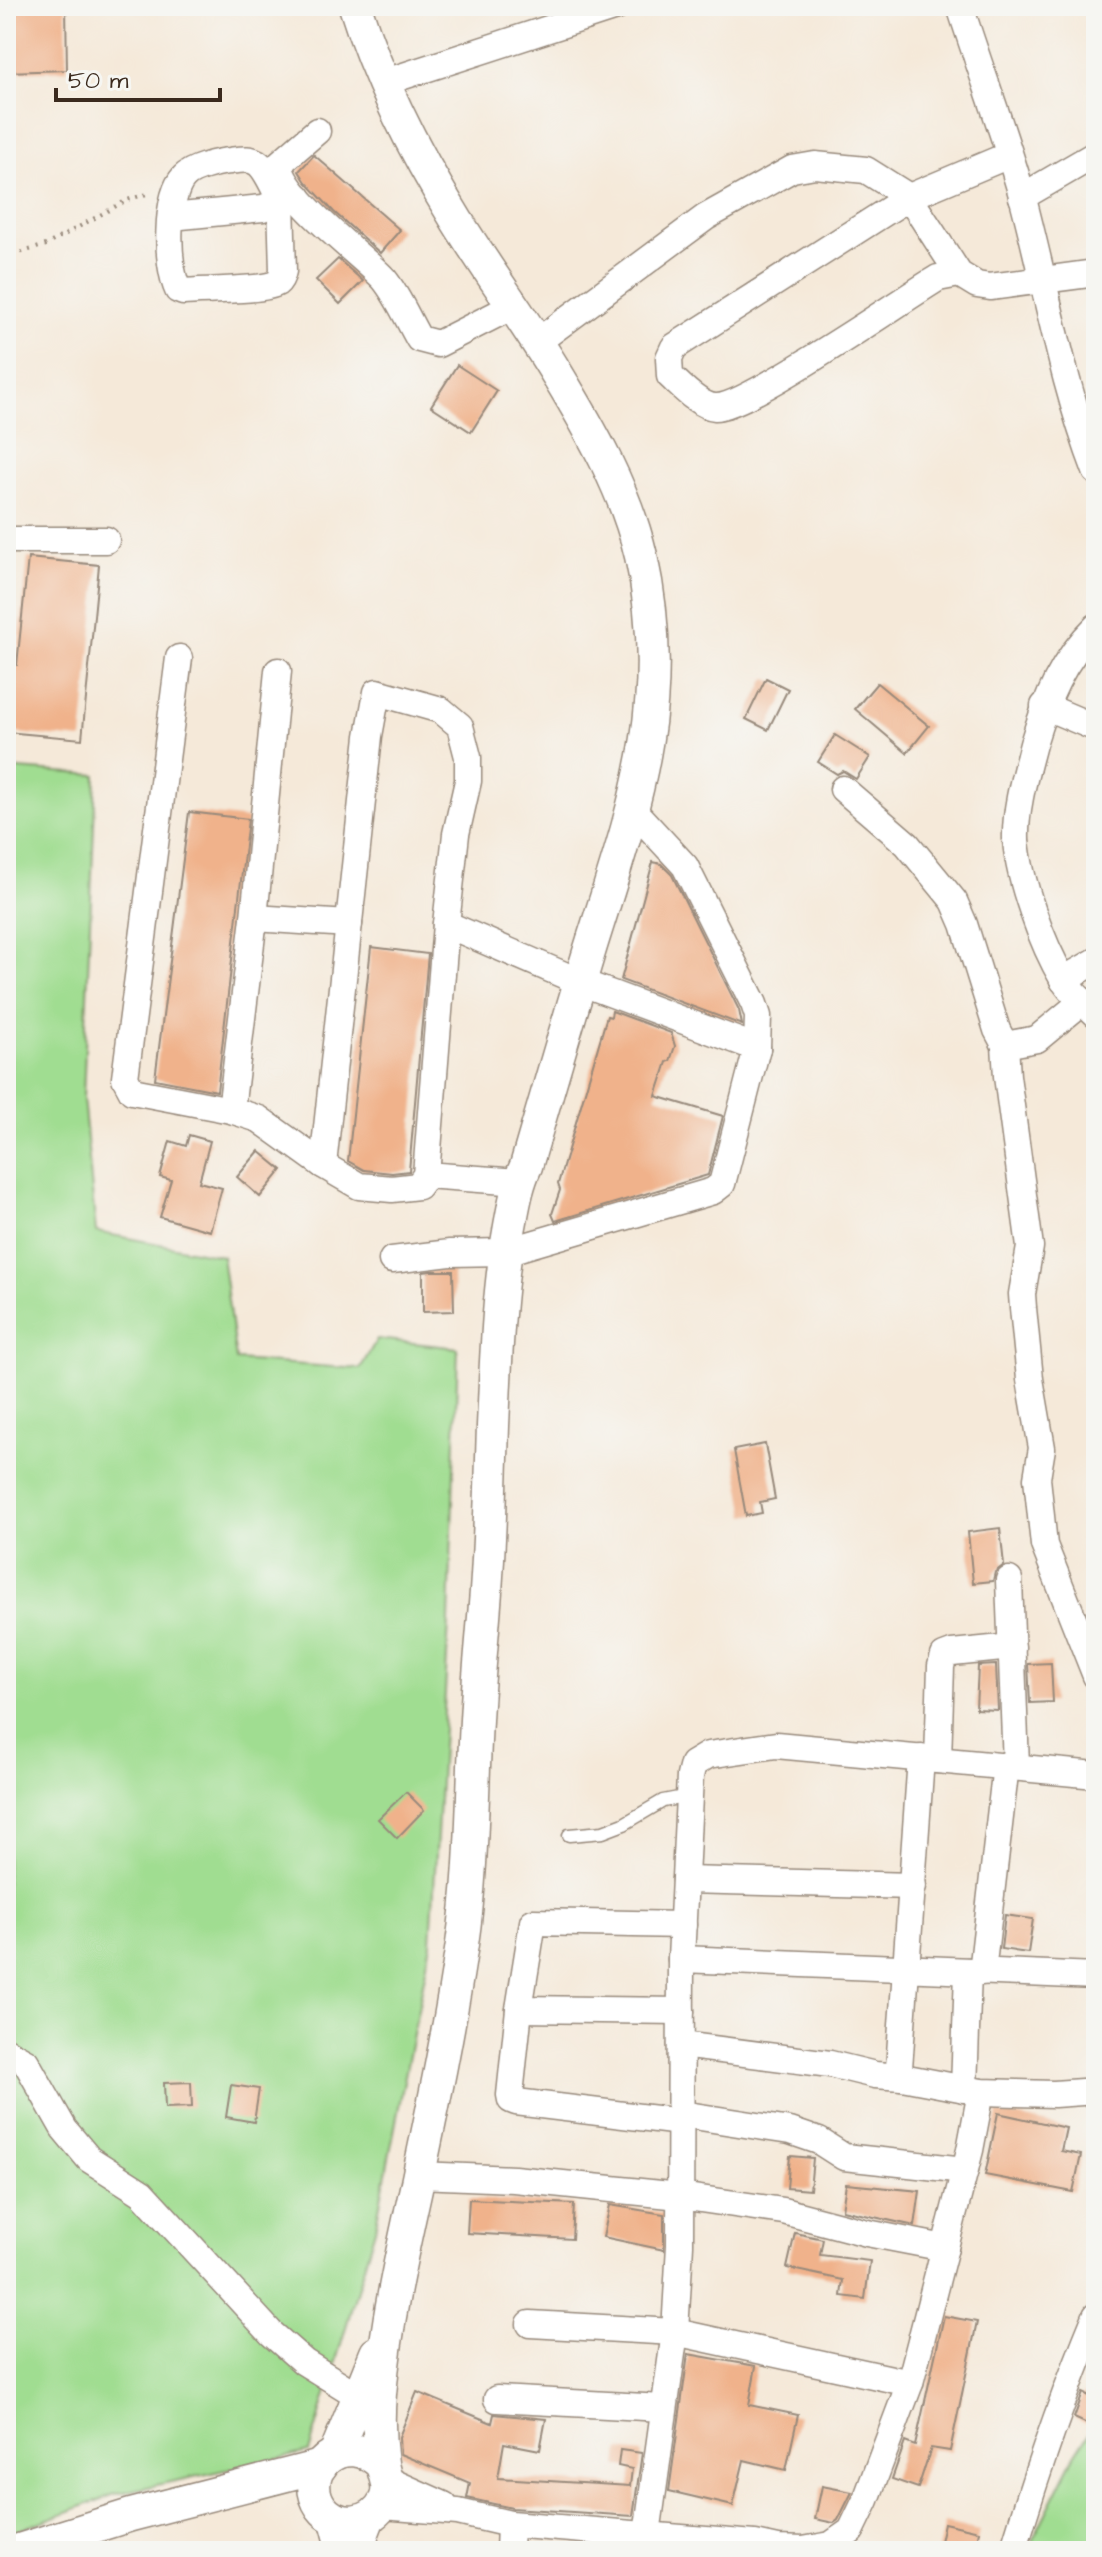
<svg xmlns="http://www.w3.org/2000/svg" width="1102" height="2557" viewBox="0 0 1102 2557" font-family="'Architects Daughter',sans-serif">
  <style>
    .green { fill: #a0dd91; stroke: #6e8458; stroke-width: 2 }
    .building { fill: #f0b28b }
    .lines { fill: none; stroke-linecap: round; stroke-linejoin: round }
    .service-casing { stroke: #988a7c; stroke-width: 15 }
    .minor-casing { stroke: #988a7c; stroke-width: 29 }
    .tertiary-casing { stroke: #988a7c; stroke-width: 35 }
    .path { stroke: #988a7c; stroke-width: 4; stroke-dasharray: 2 6; stroke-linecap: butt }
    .service { stroke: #fff; stroke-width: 12 }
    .minor { stroke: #fff; stroke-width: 26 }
    .tertiary { stroke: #fff; stroke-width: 32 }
  </style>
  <rect width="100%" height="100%" fill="#f6f6f2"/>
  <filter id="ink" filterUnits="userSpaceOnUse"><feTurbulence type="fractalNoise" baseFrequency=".0125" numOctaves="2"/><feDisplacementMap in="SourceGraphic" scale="16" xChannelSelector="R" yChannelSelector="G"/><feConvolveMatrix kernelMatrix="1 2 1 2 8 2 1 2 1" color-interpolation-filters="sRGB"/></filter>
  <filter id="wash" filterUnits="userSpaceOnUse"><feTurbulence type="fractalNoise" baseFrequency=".006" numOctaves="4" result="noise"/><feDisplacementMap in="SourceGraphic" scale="32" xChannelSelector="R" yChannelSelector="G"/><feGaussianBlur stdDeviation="1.8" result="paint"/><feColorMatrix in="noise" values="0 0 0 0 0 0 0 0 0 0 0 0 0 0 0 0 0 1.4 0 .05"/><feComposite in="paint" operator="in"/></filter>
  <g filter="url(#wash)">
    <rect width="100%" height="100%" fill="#f5e9d9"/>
    <g class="green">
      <path d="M 6,768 L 96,775 L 83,1098 L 96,1232 L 222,1256 L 236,1360 L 360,1369 L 377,1339 L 458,1348 L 449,1621 L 431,1943 L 375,2229 L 309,2452 L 115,2494 L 6,2535 Z"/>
      <path d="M 1096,2422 L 1096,2551 L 1027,2551 L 1075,2455 Z"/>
    </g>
    <g id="blocks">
      <g class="building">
        <path d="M 6,6 L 66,6 L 67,70 L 6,72 Z"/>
        <path d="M 314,155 L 400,230 L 380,253 L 334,212 L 306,182 L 299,171 Z"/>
        <path d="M 338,259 L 363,281 L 340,304 L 316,280 Z"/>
        <path d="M 457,365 L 497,391 L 471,432 L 431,406 Z"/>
        <path d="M 28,558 L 99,565 L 82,739 L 6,732 L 6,664 L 17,665 Z"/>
        <path d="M 766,678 L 788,689 L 768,730 L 746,719 Z"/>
        <path d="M 877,683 L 929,726 L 907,753 L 855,709 Z"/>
        <path d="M 835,735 L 870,757 L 856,779 L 843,771 L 837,774 L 818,762 Z"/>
        <path d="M 189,812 L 248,819 L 217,1091 L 155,1079 Z"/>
        <path d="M 653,862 L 661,864 L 672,875 L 739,1010 L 742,1025 L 621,980 Z"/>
        <path d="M 371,947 L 428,954 L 409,1171 L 392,1173 L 364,1170 L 348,1161 Z"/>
        <path d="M 612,1011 L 671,1033 L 675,1046 L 670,1061 L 667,1062 L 656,1096 L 723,1116 L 708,1175 L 555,1221 L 552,1214 L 560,1190 L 558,1184 L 607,1016 L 611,1017 Z"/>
        <path d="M 189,1135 L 210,1141 L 199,1182 L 222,1188 L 210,1231 L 160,1217 L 171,1180 L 160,1177 L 170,1141 L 186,1146 Z"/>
        <path d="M 259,1151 L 282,1170 L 260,1197 L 237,1177 Z"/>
        <path d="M 431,1271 L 453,1271 L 454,1311 L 423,1312 L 423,1272 Z"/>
        <path d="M 765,1444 L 775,1499 L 760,1502 L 762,1513 L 746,1516 L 734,1450 Z"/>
        <path d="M 1000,1528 L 1004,1565 L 995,1572 L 993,1581 L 973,1583 L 968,1532 Z"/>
        <path d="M 1051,1663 L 1053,1702 L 1030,1703 L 1028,1664 Z"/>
        <path d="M 996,1665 L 998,1710 L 976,1709 L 978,1666 Z"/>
        <path d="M 406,1792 L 424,1810 L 397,1838 L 378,1819 Z"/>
        <path d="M 1005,1915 L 1033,1919 L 1028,1953 L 1001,1949 Z"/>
        <path d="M 191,2082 L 192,2107 L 165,2108 L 164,2083 Z"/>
        <path d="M 231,2085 L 259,2089 L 254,2122 L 226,2117 Z"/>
        <path d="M 998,2113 L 1066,2128 L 1061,2151 L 1081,2155 L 1073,2192 L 985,2175 Z"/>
        <path d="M 790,2156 L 813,2158 L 810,2190 L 787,2188 Z"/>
        <path d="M 846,2184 L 920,2191 L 915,2226 L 842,2210 Z"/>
        <path d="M 469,2199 L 574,2204 L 572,2239 L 467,2233 Z"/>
        <path d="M 610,2205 L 664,2214 L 664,2250 L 603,2237 Z"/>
        <path d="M 795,2233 L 823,2239 L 820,2255 L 870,2261 L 865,2299 L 841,2296 L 843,2280 L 787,2268 Z"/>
        <path d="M 944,2316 L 977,2322 L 950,2451 L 931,2448 L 918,2488 L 892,2479 L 905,2442 L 915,2446 Z"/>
        <path d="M 688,2354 L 756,2366 L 749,2405 L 798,2415 L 786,2470 L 744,2460 L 733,2506 L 669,2491 Z"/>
        <path d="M 417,2392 L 492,2423 L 494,2414 L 546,2419 L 540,2450 L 504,2443 L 498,2478 L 630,2486 L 632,2469 L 618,2466 L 620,2450 L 642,2453 L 633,2516 L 512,2508 L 467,2498 L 470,2483 L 400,2454 L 399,2437 Z"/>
        <path d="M 1083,2393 L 1096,2399 L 1096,2428 L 1074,2418 Z"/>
        <path d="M 822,2486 L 852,2492 L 838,2520 L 834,2523 L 815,2519 Z"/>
        <path d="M 944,2523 L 979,2531 L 975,2551 L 938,2551 Z"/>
      </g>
    </g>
  </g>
  <g filter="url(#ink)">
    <use href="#blocks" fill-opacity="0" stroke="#988a7c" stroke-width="2"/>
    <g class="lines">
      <g class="service-casing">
        <path id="service" d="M 569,1835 L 603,1832 L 624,1824 L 663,1801 L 689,1796"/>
      </g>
      <g class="minor-casing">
        <g id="minor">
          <path d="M 960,6 C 980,70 1005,134 1023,199 C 1047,290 1062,383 1096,471"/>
          <path d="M 382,83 L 619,6"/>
          <path d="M 317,131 L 280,163 C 279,195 362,255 384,279 C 398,296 408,320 419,339 L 438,344 L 513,306"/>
          <path d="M 1022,197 L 1096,154"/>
          <path d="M 171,217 L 263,208 L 281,201 L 283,271 C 282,276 281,280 277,283 C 264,291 201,290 183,292 L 178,290 C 166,265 165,197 184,177 C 192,168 218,162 230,161 C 239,160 251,157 259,164 C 268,172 275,191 281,201 L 298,197"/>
          <path d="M 959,274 L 909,197 L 674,347 L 669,358 L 670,376 C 681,386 699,406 715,407 C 745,409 901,300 938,278 L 959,274 L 977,285 L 990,287 L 1096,273"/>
          <path d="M 537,342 L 706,217 L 792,169 L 815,165 L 866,170 L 909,197 L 1009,155"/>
          <path d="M 6,540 L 106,540"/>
          <path d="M 1096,627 C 1062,660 1046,700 1033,744 C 1025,775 1015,808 1016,840 C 1019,880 1042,944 1063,979 C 1070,992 1085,1003 1096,1014"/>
          <path d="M 179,658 L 125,1078 L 132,1091 L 231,1110 L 259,1119 L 323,1165"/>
          <path d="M 1044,706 L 1096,728"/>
          <path d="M 843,789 L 907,844 L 954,901 L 964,924 L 997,1030 L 1005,1045 L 1037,1039 L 1083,1001"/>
          <path d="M 634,811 L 685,866 L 754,1004 L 758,1016 L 757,1048"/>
          <path d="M 254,918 L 349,924"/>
          <path d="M 1063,980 L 1096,961"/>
          <path d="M 1005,1045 L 1007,1076 L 1030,1247 L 1022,1294 L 1023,1308 L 1030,1379 L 1042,1448 L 1037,1478 L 1044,1545 L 1096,1676"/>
          <path d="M 231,1110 L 254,918 L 278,671"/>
          <path d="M 426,1175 L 446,924 L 456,834 L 468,781 L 468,757 L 460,726 L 441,710 L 377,692 L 369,736 L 323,1165 L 359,1186 L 392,1189 L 418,1186 L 426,1175 L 519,1182"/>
          <path d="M 392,1260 L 450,1253 L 505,1252 L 713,1191 L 722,1184 L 757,1048 L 580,982 L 446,924"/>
          <path d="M 1009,1580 L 1016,1766"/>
          <path d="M 938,1760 L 941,1666 L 944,1656 L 952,1653 L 1012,1647"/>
          <path d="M 685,1880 L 913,1886"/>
          <path d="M 681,1959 L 1096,1976"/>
          <path d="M 982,1972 L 1006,1765"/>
          <path d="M 519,2009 L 681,2011"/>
          <path d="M 681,2045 L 830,2064 L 875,2075 L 902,2077 L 981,2092 L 1054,2094 L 1096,2091"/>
          <path d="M 6,2051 L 26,2062 L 64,2129 L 89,2159 L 142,2193 L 271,2333 L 304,2362 L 357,2395"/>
          <path d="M 902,2077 L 899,2068 L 921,1758"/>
          <path d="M 964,2089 L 968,1971"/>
          <path d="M 681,2114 L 790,2131 L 819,2141 L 844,2157 L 965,2170"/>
          <path d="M 681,2122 L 516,2102 L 511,2100 L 510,2095 L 519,2009 L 533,1922 L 683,1925"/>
          <path d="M 419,2175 L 514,2179 L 680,2196 L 783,2211 L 867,2233 L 945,2248"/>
          <path d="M 530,2324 L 675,2332 L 910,2383"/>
          <path d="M 497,2399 L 663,2408"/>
          <path d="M 388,2480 L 444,2505"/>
          <path d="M 382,2506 L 458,2512 L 510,2524 L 755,2544 L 778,2549 L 803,2550 L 831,2545 L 851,2531 L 866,2500 L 910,2383 L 970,2150 L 981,2092"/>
          <path d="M 332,2517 L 341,2551"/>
          <path d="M 647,2534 L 675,2332 L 680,2245 L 681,1959 L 690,1776 L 693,1764 L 708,1755 L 776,1745 L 1096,1775"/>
          <path d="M 359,2551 L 373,2515"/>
          <path d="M 509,2551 L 510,2524"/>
          <path d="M 1013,2551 C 1037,2471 1064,2393 1096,2316"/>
        </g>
      </g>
      <g class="tertiary-casing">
        <g id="tertiary">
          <path d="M 355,6 C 379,83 415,153 457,221 C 489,273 526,322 557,374 C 591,430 626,491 641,556 C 674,703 633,811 590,949 C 568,1021 547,1094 526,1166 C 517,1185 514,1205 510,1226 C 498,1291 496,1360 493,1426 C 491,1486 490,1545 485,1604 C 482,1643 478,1681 476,1720 C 472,1794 473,1871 462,1944 C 450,2026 433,2107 416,2188 C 401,2256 386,2324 380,2394 C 378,2415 379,2442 382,2463 C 384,2477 391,2486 385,2500 C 373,2525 338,2530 321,2507 C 296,2470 345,2427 382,2465"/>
          <path d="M 336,2452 L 376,2353"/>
          <path d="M 16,2551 L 131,2515 L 321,2466"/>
        </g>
      </g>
      <path class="path" d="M 6,257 L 46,245 L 127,200 L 150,193"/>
      <use href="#service" class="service"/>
      <use href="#minor" class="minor"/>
      <use href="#tertiary" class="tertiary"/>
    </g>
  </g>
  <rect width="1102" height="2557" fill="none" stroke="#f6f6f2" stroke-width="32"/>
  <path d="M56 88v12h164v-12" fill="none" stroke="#3b2a1e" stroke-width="4"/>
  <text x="68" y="88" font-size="24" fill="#3b2a1e" stroke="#f6f6f2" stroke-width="6" paint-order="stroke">50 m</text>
</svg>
